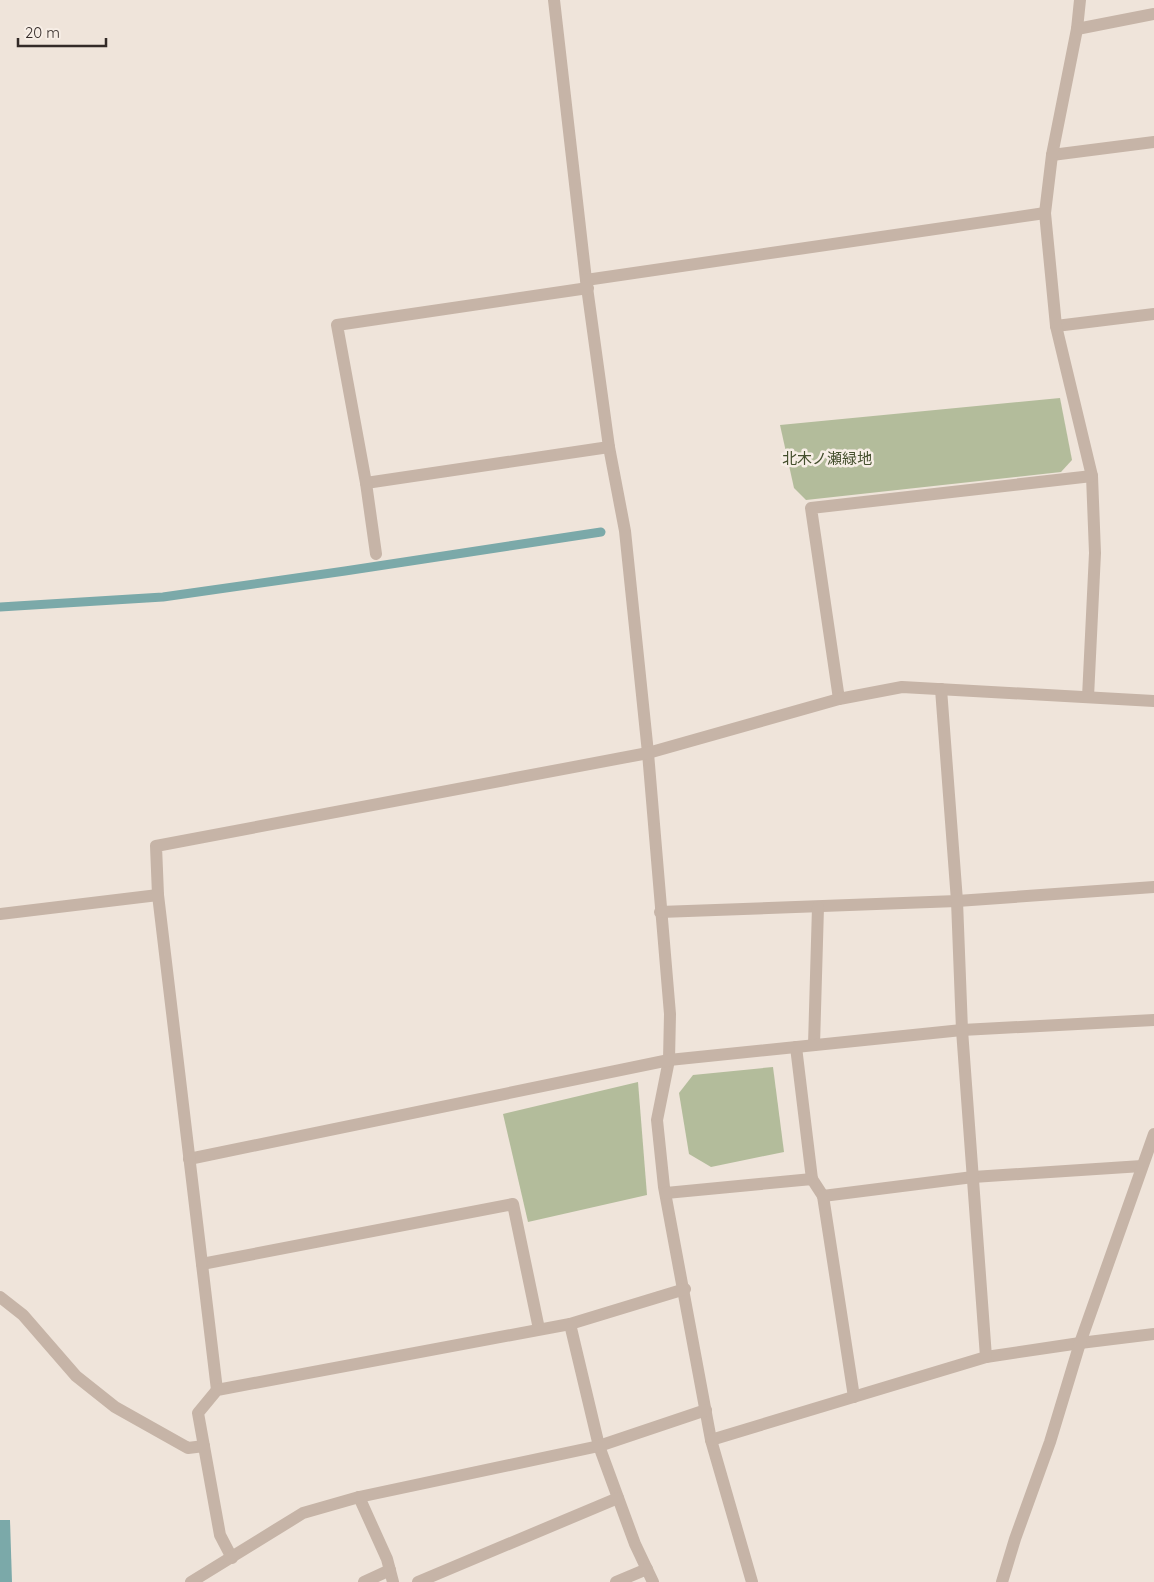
<svg xmlns="http://www.w3.org/2000/svg" width="1154" height="1582" viewBox="0 0 1154 1582" font-family="Quicksand,'Noto Sans JP',sans-serif">
  <style>
    .green { fill: #b3bc9b }
    .water { fill: #7ba9a9 }
    .lines { fill: none; stroke-linecap: round; stroke-linejoin: round }
    .stream { stroke: #7ba9a9; stroke-width: 9 }
    .minor { stroke: #c6b4a7; stroke-width: 12 }
    .labels { text-anchor: middle; stroke-width: 5; stroke-linejoin: round; paint-order: stroke }
    .park-label { font-size: 15px; fill: #444f2d; stroke: #f7eee6 }
  </style>
  <rect width="100%" height="100%" fill="#efe4da"/>
  <g class="green">
    <path d="M 1060,398 L 1072,460 L 1061,472 L 806,500 L 794,488 L 780,425 Z"/>
    <path d="M 773,1067 L 784,1152 L 711,1167 L 689,1154 L 679,1093 L 693,1075 Z"/>
    <path d="M 638,1082 L 647,1195 L 528,1222 L 503,1114 Z"/>
  </g>
  <path class="water" d="M 0,1520 L 10,1520 L 12,1582 L 0,1582 Z"/>
  <g class="lines">
    <path class="stream" d="M 0,607 L 163,597 L 345,571 L 601,532"/>
    <g class="minor">
      <path d="M 554,0 L 586,280 L 609,447 L 625,531 L 648,753 L 670,1014 L 669,1060 L 657,1120 L 664,1187 L 711,1440 L 752,1582"/>
      <path d="M 1077,29 L 1080,0"/>
      <path d="M 1052,155 L 1154,142"/>
      <path d="M 586,280 L 1045,213"/>
      <path d="M 1056,326 L 1154,314"/>
      <path d="M 366,483 L 609,447"/>
      <path d="M 376,554 L 366,483 L 337,325 L 588,288"/>
      <path d="M 1088,697 L 1095,553 L 1092,476 L 1056,326 L 1045,213 L 1052,155 L 1077,29 L 1154,14"/>
      <path d="M 839,699 L 811,508 L 1092,476"/>
      <path d="M 660,912 L 957,901 L 1154,887"/>
      <path d="M 0,914 L 158,895"/>
      <path d="M 814,1045 L 818,907"/>
      <path d="M 796,1047 L 812,1179"/>
      <path d="M 189,1159 L 669,1060 L 962,1030 L 1154,1020"/>
      <path d="M 666,1193 L 812,1179 L 823,1196"/>
      <path d="M 202,1264 L 513,1204 L 539,1329"/>
      <path d="M 0,1297 L 23,1315 L 76,1376 L 115,1407 L 188,1448 L 204,1446"/>
      <path d="M 570,1324 L 599,1446 L 635,1544 L 653,1582"/>
      <path d="M 986,1357 L 1080,1343 L 1154,1334"/>
      <path d="M 217,1390 L 158,895 L 156,846 L 648,753 L 839,699 L 902,687 L 1154,701"/>
      <path d="M 854,1397 L 823,1196 L 973,1177 L 1142,1166"/>
      <path d="M 711,1440 L 986,1357 L 962,1030 L 957,901 L 941,689"/>
      <path d="M 359,1497 L 387,1559 L 393,1582"/>
      <path d="M 232,1558 L 220,1535 L 198,1413 L 217,1390 L 570,1324 L 685,1289"/>
      <path d="M 191,1582 L 303,1513 L 359,1497 L 599,1446 L 706,1410"/>
      <path d="M 364,1582 L 390,1570"/>
      <path d="M 418,1582 L 618,1498"/>
      <path d="M 616,1582 L 647,1569"/>
      <path d="M 1002,1582 L 1015,1539 L 1050,1442 L 1080,1343 L 1154,1134"/>
    </g>
  </g>
  <g class="labels">
    <g class="park-label">
      <text x="827" y="464">北木ノ瀬緑地</text>
    </g>
  </g>
  <path d="M18 38v8h88v-8" fill="none" stroke="#332a27" stroke-width="2.5"/>
  <text x="25" y="38" font-size="15" fill="#332a27" stroke="#f7eee6" stroke-width="4" paint-order="stroke">20 m</text>
</svg>
